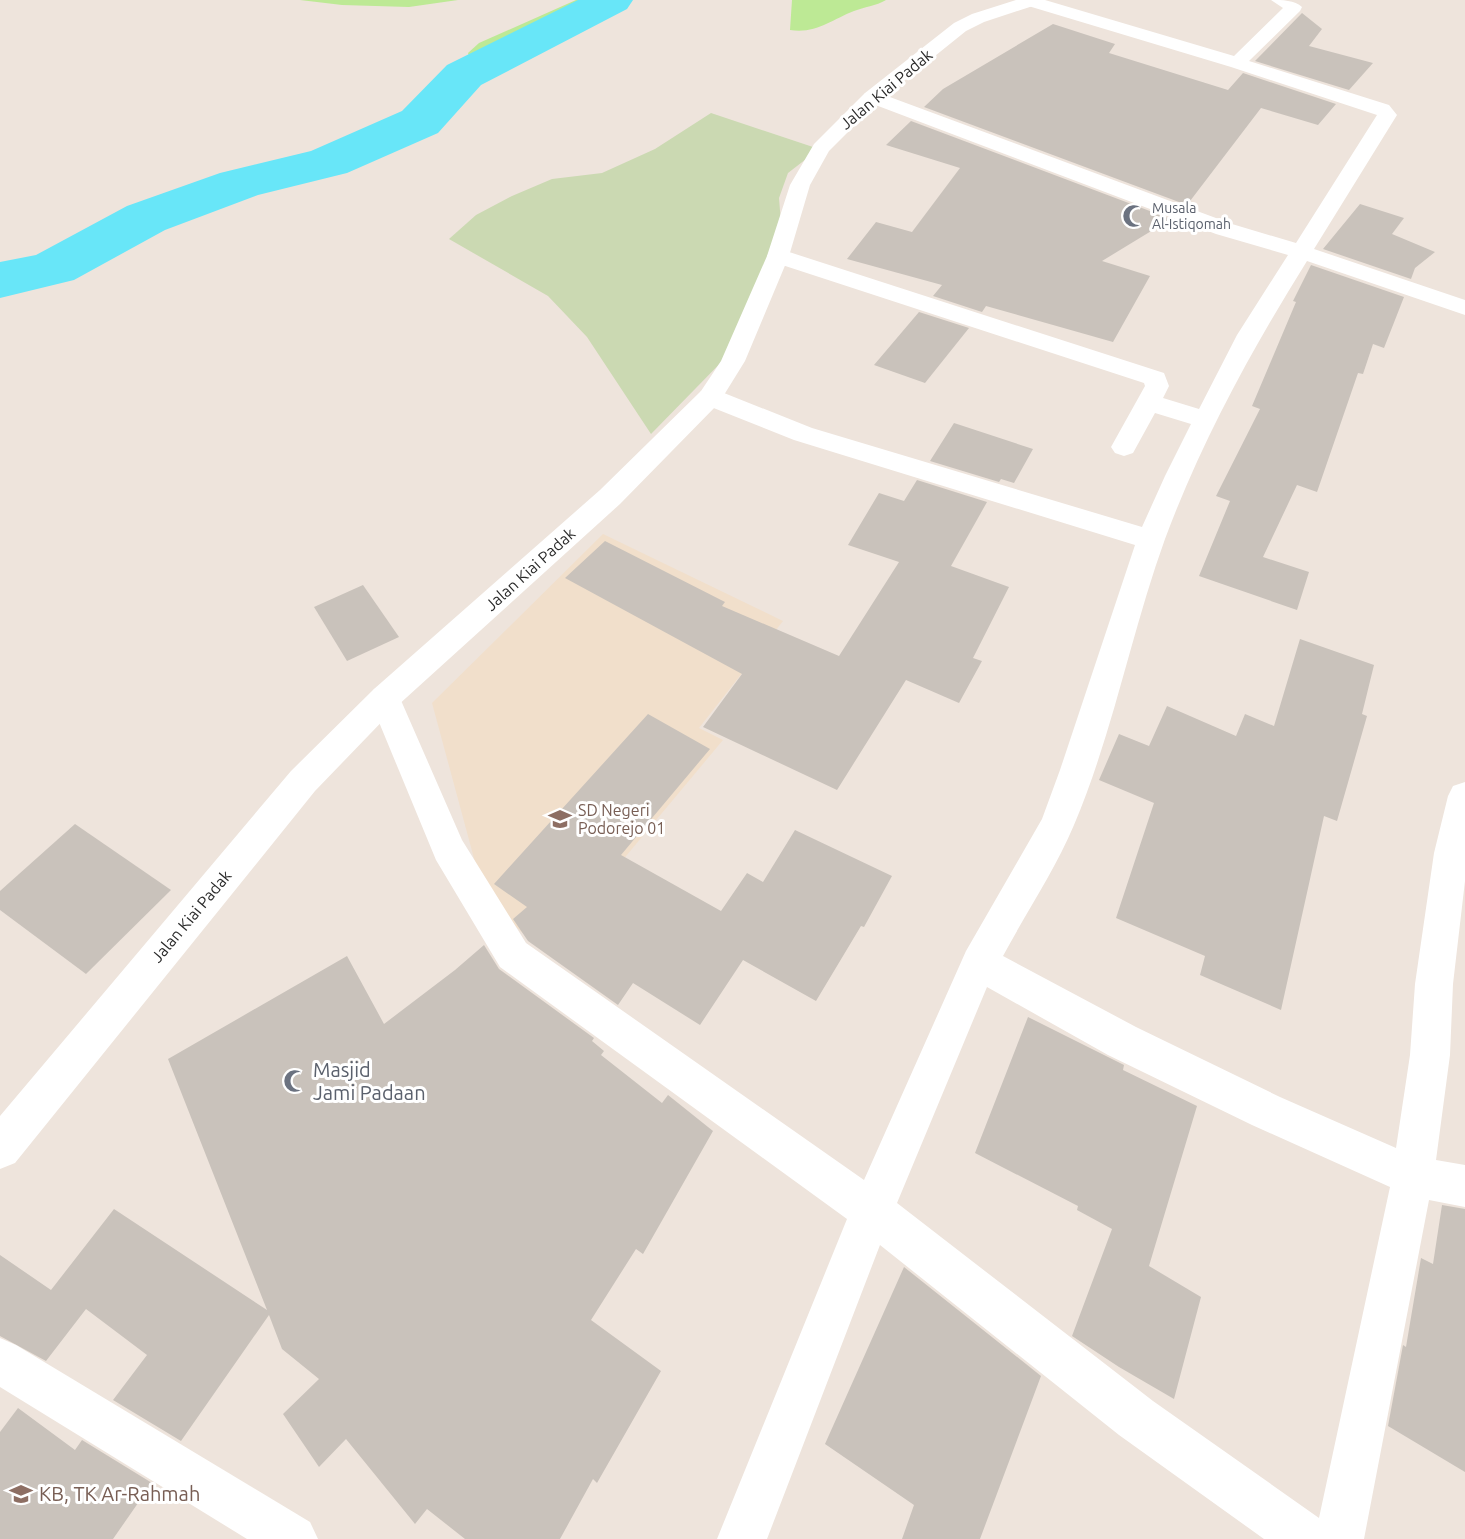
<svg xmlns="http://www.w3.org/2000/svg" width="1465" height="1539" viewBox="0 0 1465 1539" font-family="Ubuntu,sans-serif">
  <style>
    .education { fill: #f1dfcb }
    .green { fill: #bde995 }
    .cemetery { fill: #cbd9b2 }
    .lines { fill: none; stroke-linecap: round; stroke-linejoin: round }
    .river { fill: #68e6f8; fill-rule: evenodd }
    .building { fill: #c9c2bb }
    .street { fill: #fff; fill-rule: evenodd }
    .secondary { fill: #fff; fill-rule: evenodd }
    .labels { text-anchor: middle; stroke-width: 6; stroke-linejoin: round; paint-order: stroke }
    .far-worship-label { font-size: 14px; fill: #5b616d; stroke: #fff; text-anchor: start }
    .street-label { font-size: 16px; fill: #2b2b2b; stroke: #fff }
    .education-label { font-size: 16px; fill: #785e54; stroke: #fff; text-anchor: start }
    .near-worship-label { font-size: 20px; fill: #5b616d; stroke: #fff; text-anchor: start }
    .near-education-label { font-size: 20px; fill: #785e54; stroke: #fff; text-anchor: start }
  </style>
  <rect width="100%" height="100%" fill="#eee4dc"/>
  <path class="education" d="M 603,534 L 783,621 L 699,728 L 723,740 L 545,953 L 485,899 L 432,703 Z"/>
  <g class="green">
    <path d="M 300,0 L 458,0 L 409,7 L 342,5 Z"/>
    <path d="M 576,0 L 625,0 L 531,48 L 471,63 L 468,53 L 479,43 Z"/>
    <path d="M 792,0 L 886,0 C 876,6 864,7 854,11 C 831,20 816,34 790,30 Z"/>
  </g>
  <path class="cemetery" d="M 711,113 L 819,149 L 788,173 L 779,198 L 781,223 L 739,344 L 651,434 L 587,337 L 548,296 L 449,239 L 476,215 L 512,196 L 552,179 L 602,173 L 655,149 Z"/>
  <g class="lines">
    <path class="river" d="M 578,0 L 633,0 L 627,9 L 481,85 L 438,133 L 347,173 L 258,195 L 165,230 L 74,280 L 0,298 L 0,262 L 36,255 L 127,206 L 220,173 L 311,151 L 402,111 L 447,65 Z"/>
  </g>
  <g class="building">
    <path d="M 1302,13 L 1322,29 L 1309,46 L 1373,63 L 1349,90 L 1255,61 Z"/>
    <path d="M 1053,24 L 1115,44 L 1109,53 L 1228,90 L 1243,73 L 1336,104 L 1318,125 L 1261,108 L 1187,205 L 924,107 L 943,89 Z"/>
    <path d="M 911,121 L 1171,219 L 1102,261 L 1150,276 L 1113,342 L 986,306 L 982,312 L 933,296 L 942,285 L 847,259 L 876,222 L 912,232 L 960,168 L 886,145 Z"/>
    <path d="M 1360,204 L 1404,218 L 1392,234 L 1435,252 L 1415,268 L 1411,279 L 1323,249 Z"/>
    <path d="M 1311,265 L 1404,297 L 1384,348 L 1373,344 L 1363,374 L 1358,373 L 1317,492 L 1297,485 L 1263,557 L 1309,572 L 1297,610 L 1199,576 L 1230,501 L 1216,496 L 1260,409 L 1252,406 L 1296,302 L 1293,301 Z"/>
    <path d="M 919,312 L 969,328 L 925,383 L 874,365 Z"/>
    <path d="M 954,423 L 1033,449 L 1014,483 L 1001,479 L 999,482 L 930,461 Z"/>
    <path d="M 917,480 L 987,502 L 951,566 L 1009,587 L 973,658 L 982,661 L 959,703 L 906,680 L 837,790 L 703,727 L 742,674 L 565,578 L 605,541 L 725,602 L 722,606 L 839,656 L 899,562 L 848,545 L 879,493 L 904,501 Z"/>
    <path d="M 363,585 L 399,637 L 347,661 L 314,607 Z"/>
    <path d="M 1300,639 L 1374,665 L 1362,714 L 1367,716 L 1337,821 L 1324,816 L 1281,1010 L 1200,975 L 1205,956 L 1116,918 L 1154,803 L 1099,780 L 1119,734 L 1149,746 L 1167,706 L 1236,736 L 1245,714 L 1274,726 Z"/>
    <path d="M 648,714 L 710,749 L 621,855 L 721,911 L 747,873 L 763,882 L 795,830 L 892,876 L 864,927 L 861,926 L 816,1001 L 743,960 L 700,1025 L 633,983 L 618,1005 L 528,941 L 513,919 L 527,907 L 494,884 Z"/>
    <path d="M 75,824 L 171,890 L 86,974 L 0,910 L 0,891 Z"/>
    <path d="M 484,945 L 499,969 L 594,1038 L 592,1041 L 604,1051 L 601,1055 L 662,1103 L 668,1095 L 713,1131 L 643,1254 L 636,1249 L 591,1320 L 661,1371 L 597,1483 L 593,1479 L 560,1539 L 465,1539 L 427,1509 L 415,1524 L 346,1439 L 319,1467 L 283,1414 L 319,1379 L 282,1349 L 269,1315 L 181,1441 L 113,1400 L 147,1355 L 86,1309 L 46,1361 L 0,1336 L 0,1255 L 51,1290 L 114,1209 L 267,1310 L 168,1059 L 347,956 L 384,1024 L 455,970 Z"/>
    <path d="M 1028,1017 L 1124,1065 L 1123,1070 L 1197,1106 L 1149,1266 L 1201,1297 L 1174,1399 L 1119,1367 L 1072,1336 L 1112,1229 L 1077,1210 L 1078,1206 L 975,1153 Z"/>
    <path d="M 1442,1205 L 1465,1209 L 1465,1472 L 1388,1426 L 1403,1345 L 1406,1347 L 1421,1258 L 1433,1264 Z"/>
    <path d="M 904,1267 L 1041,1376 L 980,1539 L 902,1539 L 914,1505 L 825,1444 Z"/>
    <path d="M 18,1408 L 75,1450 L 82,1440 L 152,1483 L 113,1539 L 0,1539 L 0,1432 Z"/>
  </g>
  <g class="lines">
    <g class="street">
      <path d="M 1023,0 L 1045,0 L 1234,56 L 1283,8 L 1271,0 C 1282,0 1295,0 1302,7 L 1300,11 L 1249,61 L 1389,105 L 1397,115 L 1314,249 L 1465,300 L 1465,315 L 1307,261 C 1252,349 1201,442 1165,539 C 1131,633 1113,733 1074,825 C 1055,870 1026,913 1003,956 L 1136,1027 L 1280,1097 L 1396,1148 L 1410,1055 L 1415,984 L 1434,853 L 1448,796 L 1453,786 L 1465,782 L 1465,881 L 1453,984 L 1450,1055 L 1436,1160 L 1465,1165 L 1465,1207 L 1429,1200 L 1364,1539 L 1264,1539 L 1119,1435 L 880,1245 L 767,1539 L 717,1539 L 847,1219 L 500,967 L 436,860 L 369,698 L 374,689 L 385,685 L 396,689 L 462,840 L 526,943 L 864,1180 L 966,951 L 1042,819 L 1060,770 L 1135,545 L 794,440 L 701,403 L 697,397 L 701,391 L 710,389 L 719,391 L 812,428 L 1142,527 L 1165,476 L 1191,424 L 1155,413 L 1133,453 L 1124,456 L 1115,453 L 1111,447 L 1145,386 L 1144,383 L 770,261 L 767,256 L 770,251 L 778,249 L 786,251 L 1164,373 L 1169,386 L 1163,398 L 1199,409 L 1237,335 L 1288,255 L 1216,234 L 865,101 L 863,97 L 865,93 L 879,93 L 1232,224 L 1296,243 L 1377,115 L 1231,67 L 1025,5 ZM 987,987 L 1108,1055 L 1252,1125 L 1390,1187 L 1319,1518 L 1153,1401 L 897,1203 Z"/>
      <path d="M 0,1338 L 16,1345 L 310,1522 L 318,1539 L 247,1539 L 0,1387 Z"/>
    </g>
    <path class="secondary" d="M 1016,0 L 1041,0 L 1039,4 L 984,22 L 966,31 L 879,101 L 829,151 L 810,185 L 789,256 L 745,361 L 719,403 L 620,504 L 396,707 L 315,791 L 15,1163 L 0,1169 L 0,1116 L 291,771 L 374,689 L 600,490 L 701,391 L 721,361 L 767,256 L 790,185 L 814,144 L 865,93 L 954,23 L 972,14 Z"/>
  </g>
  <defs>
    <g id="mosque-bare" transform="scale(1.8)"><path d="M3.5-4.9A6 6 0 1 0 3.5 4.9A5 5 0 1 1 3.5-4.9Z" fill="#6b7280" stroke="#fff" stroke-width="2.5" paint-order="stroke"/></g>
    <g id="school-bare" transform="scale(1.8)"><path d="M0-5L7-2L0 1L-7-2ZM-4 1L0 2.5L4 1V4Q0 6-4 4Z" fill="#8d6e63" stroke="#fff" stroke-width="2.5" paint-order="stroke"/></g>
  </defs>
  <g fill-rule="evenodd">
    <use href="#mosque-bare" x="1134" y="216"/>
    <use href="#school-bare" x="560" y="819"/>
    <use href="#mosque-bare" x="295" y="1081"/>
    <use href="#school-bare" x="21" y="1494"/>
  </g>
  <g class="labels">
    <g class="far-worship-label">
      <text x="1152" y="213">Musala<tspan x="1152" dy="16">Al-Istiqomah</tspan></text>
    </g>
    <g class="street-label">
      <text transform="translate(886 89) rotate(-40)" y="6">Jalan Kiai Padak</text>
      <text transform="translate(530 569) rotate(-42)" y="6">Jalan Kiai Padak</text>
      <text transform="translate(191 916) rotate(-50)" y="6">Jalan Kiai Padak</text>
    </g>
    <g class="education-label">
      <text x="578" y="816">SD Negeri<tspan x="578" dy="18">Podorejo 01</tspan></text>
    </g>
    <g class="near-worship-label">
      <text x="313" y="1077">Masjid<tspan x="313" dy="23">Jami Padaan</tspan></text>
    </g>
    <g class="near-education-label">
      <text x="39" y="1501">KB, TK Ar-Rahmah</text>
    </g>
  </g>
</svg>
